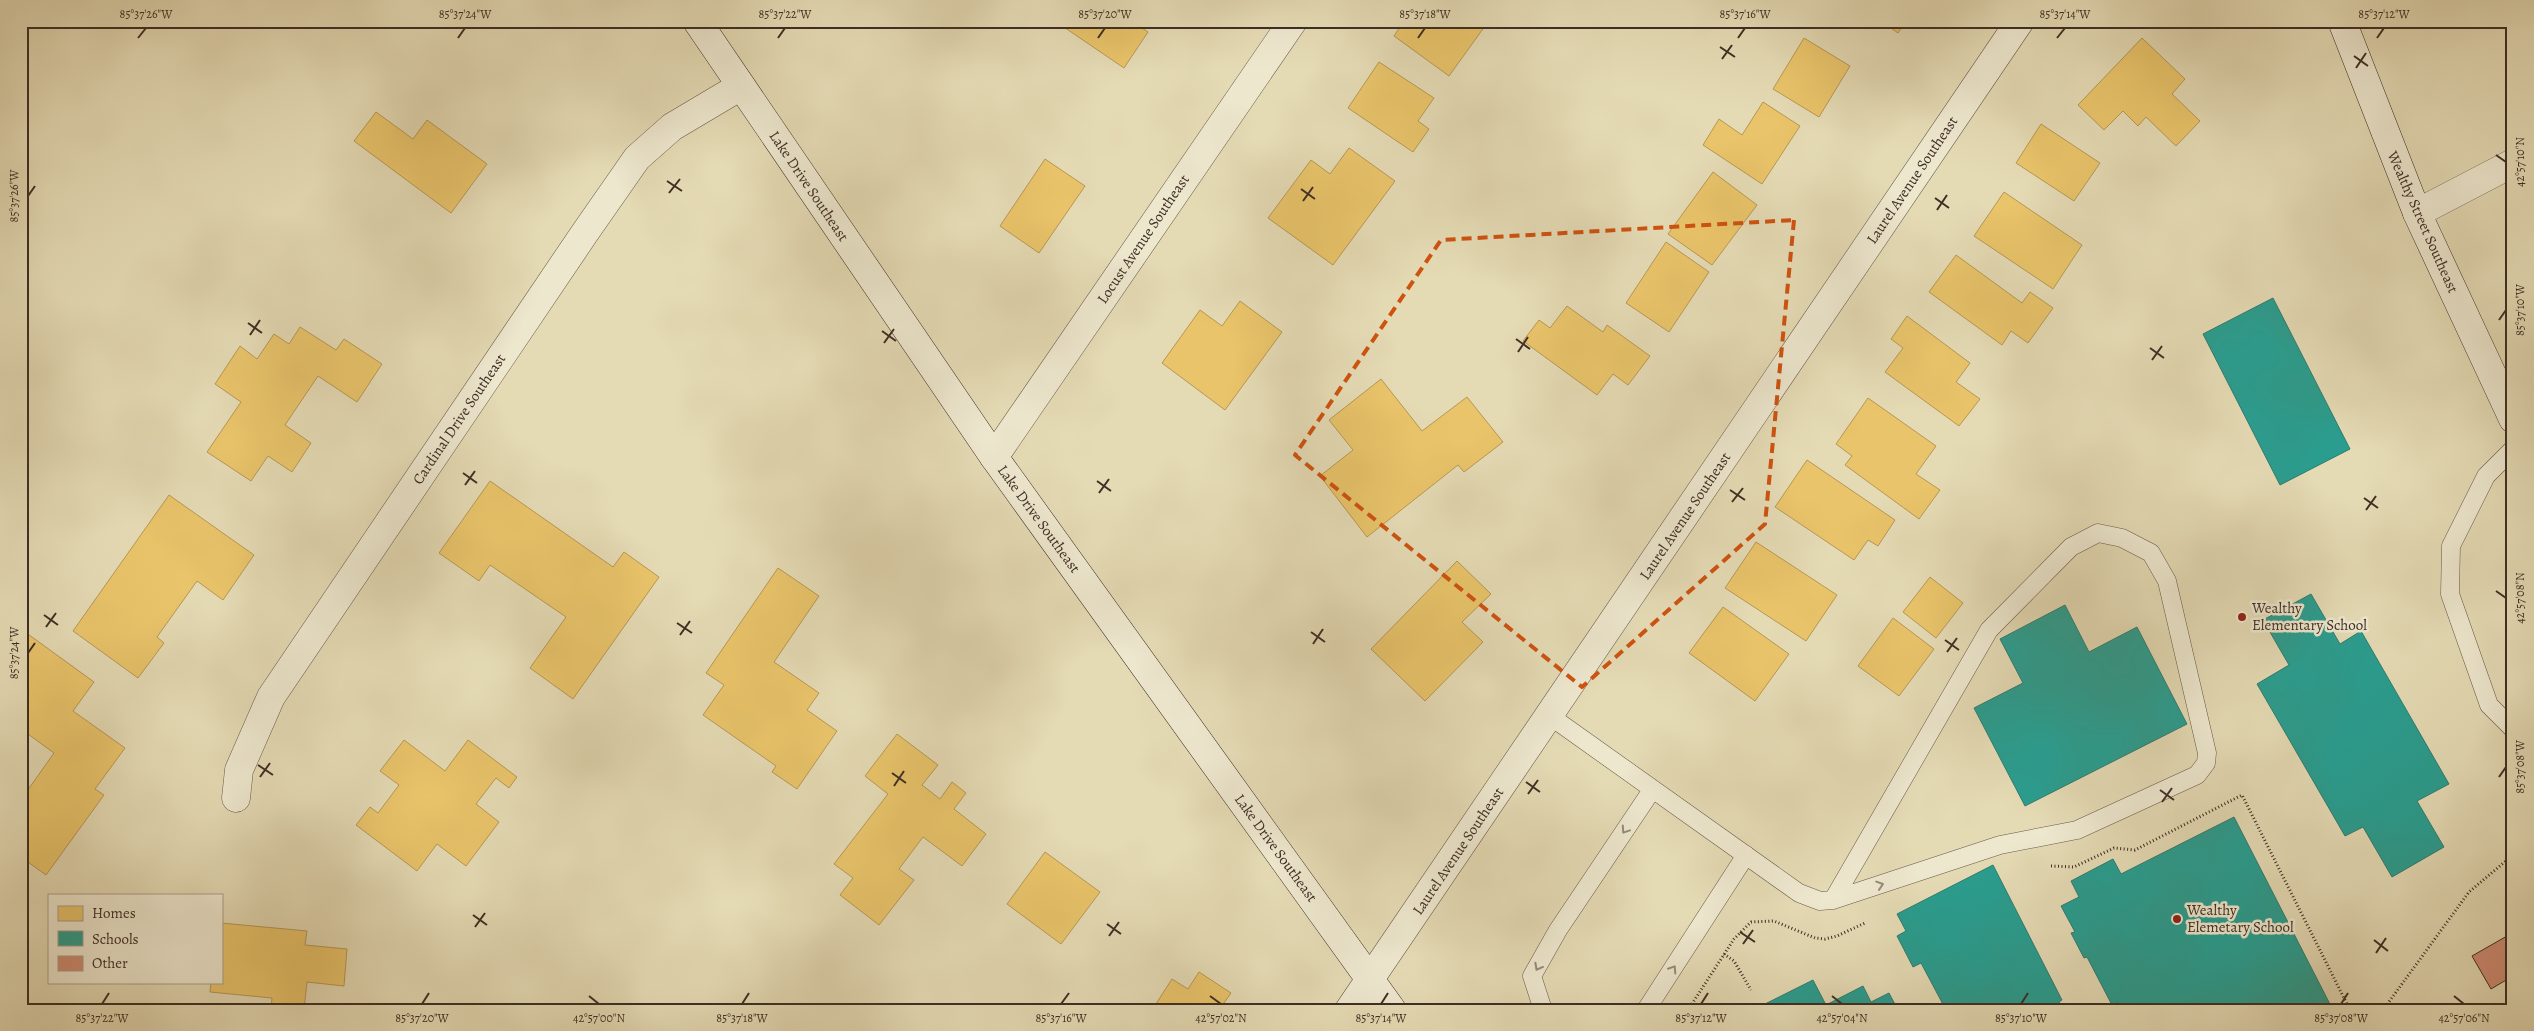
<svg xmlns="http://www.w3.org/2000/svg" width="2534" height="1031" viewBox="0 0 2534 1031" font-family="Alegreya,serif">
  <style>
    .homes { fill: #e9c46a; stroke: #b69755 }
    .schools { fill: #2a9d8f; stroke: #307c6f }
    .building { fill: #ce8b72; stroke: #3e2e24 }
    .lines { fill: none; stroke-linecap: round; stroke-linejoin: round }
    .lane-casing { stroke: #685948; stroke-width: 19 }
    .street-casing { stroke: #685948; stroke-width: 29 }
    .secondary-casing { stroke: #3e2e24; stroke-width: 29 }
    .path { stroke: #3e2e24; stroke-width: 3; stroke-dasharray: 1 2.5; stroke-linecap: butt }
    .lane { stroke: #ede7ce; stroke-width: 18 }
    .street { stroke: #ede7ce; stroke-width: 28 }
    .secondary { stroke: #ede7ce; stroke-width: 28 }
    .oneway { stroke: #968a79 }
    .marked { fill: none; stroke: #ce5310; stroke-width: 4; stroke-dasharray: 10 6; stroke-linejoin: round }
    .ticks { fill: none; stroke: #3e2e24; stroke-width: 2 }
    .poi-dot { fill: #8f2418; stroke: #ede7ce; stroke-width: 2 }
    .labels { text-anchor: middle; stroke-width: 5; stroke-linejoin: round; paint-order: stroke }
    .street-label { font-size: 15px; fill: #3e2e24; stroke: #ede7ce }
    .poi-label { font-size: 15px; fill: #3e2e24; stroke: #ede7ce; text-anchor: start }
    .neatline { fill: none; stroke: #3e2e24; stroke-width: 2 }
    .ticks-label { font-size: 12px; text-anchor: middle; fill: #3e2e24 }
  </style>
  <rect width="100%" height="100%" fill="#e4dab4"/>
  <filter id="stains"><feTurbulence type="fractalNoise" baseFrequency=".004" numOctaves="4"/><feColorMatrix values="0 0 0 0 .2 0 0 0 0 .09 0 0 0 0 .02 0 0 0 .5 -.17"/></filter>
  <radialGradient id="worn" r=".72"><stop offset=".6" stop-color="#630" stop-opacity="0"/><stop offset="1" stop-color="#630" stop-opacity=".3"/></radialGradient>
  <g class="homes">
    <path d="M 1055,21 L 1131,21 L 1148,32 L 1124,68 Z"/>
    <path d="M 1404,21 L 1478,21 L 1485,26 L 1449,76 L 1394,36 Z"/>
    <path d="M 1881,21 L 1906,21 L 1898,33 Z"/>
    <path d="M 1804,38 L 1850,66 L 1819,117 L 1773,89 Z"/>
    <path d="M 2142,38 L 2185,79 L 2172,94 L 2200,121 L 2176,146 L 2146,117 L 2138,126 L 2123,111 L 2104,130 L 2078,105 Z"/>
    <path d="M 1379,62 L 1434,98 L 1418,121 L 1429,129 L 1413,152 L 1348,108 Z"/>
    <path d="M 1763,102 L 1800,126 L 1762,184 L 1703,145 L 1719,119 L 1742,135 Z"/>
    <path d="M 376,112 L 413,139 L 427,120 L 487,164 L 451,213 L 354,141 Z"/>
    <path d="M 2041,124 L 2100,163 L 2074,201 L 2016,163 Z"/>
    <path d="M 1349,148 L 1395,181 L 1333,265 L 1268,218 L 1311,160 L 1330,174 Z"/>
    <path d="M 1045,159 L 1085,186 L 1039,253 L 1000,226 Z"/>
    <path d="M 1713,172 L 1757,205 L 1712,265 L 1668,234 Z"/>
    <path d="M 2004,192 L 2082,245 L 2053,289 L 1974,236 Z"/>
    <path d="M 1666,242 L 1709,272 L 1669,332 L 1626,303 Z"/>
    <path d="M 1956,255 L 2022,303 L 2030,292 L 2053,308 L 2028,343 L 2011,331 L 2002,345 L 1929,292 Z"/>
    <path d="M 1240,301 L 1282,332 L 1225,410 L 1162,363 L 1200,310 L 1222,326 Z"/>
    <path d="M 1567,306 L 1603,332 L 1607,325 L 1650,356 L 1628,385 L 1613,374 L 1597,395 L 1523,341 L 1539,320 L 1550,328 Z"/>
    <path d="M 1907,316 L 1970,363 L 1956,382 L 1980,399 L 1959,426 L 1885,372 L 1903,348 L 1891,339 Z"/>
    <path d="M 300,327 L 336,350 L 344,339 L 382,364 L 357,402 L 318,376 L 285,425 L 311,443 L 292,472 L 268,456 L 251,481 L 207,452 L 241,402 L 215,384 L 240,346 L 257,359 L 274,334 L 289,344 Z"/>
    <path d="M 1381,379 L 1422,431 L 1467,397 L 1503,442 L 1464,472 L 1458,465 L 1367,537 L 1320,476 L 1353,450 L 1329,420 Z"/>
    <path d="M 1868,398 L 1936,446 L 1916,474 L 1940,490 L 1919,519 L 1845,465 L 1852,456 L 1836,444 Z"/>
    <path d="M 1807,460 L 1895,520 L 1878,546 L 1868,540 L 1854,560 L 1775,507 Z"/>
    <path d="M 490,481 L 613,567 L 624,552 L 659,577 L 573,699 L 530,668 L 566,617 L 490,565 L 479,581 L 439,553 Z"/>
    <path d="M 169,495 L 254,555 L 223,600 L 197,581 L 157,637 L 164,643 L 138,678 L 73,631 Z"/>
    <path d="M 1756,542 L 1837,595 L 1806,641 L 1725,588 Z"/>
    <path d="M 1457,561 L 1491,594 L 1462,622 L 1483,642 L 1425,701 L 1371,649 Z"/>
    <path d="M 778,568 L 819,596 L 774,662 L 819,693 L 807,710 L 837,731 L 797,789 L 772,772 L 776,766 L 703,715 L 724,685 L 706,673 Z"/>
    <path d="M 1930,577 L 1963,603 L 1936,638 L 1903,612 Z"/>
    <path d="M 1723,607 L 1789,654 L 1755,701 L 1689,653 Z"/>
    <path d="M 1893,618 L 1934,649 L 1899,696 L 1858,666 Z"/>
    <path d="M 21,629 L 94,682 L 73,711 L 125,748 L 95,789 L 104,795 L 46,875 L 21,857 L 21,792 L 25,794 L 54,753 L 21,729 Z"/>
    <path d="M 897,734 L 938,765 L 922,785 L 940,799 L 952,782 L 966,793 L 954,809 L 986,834 L 962,866 L 923,837 L 899,869 L 914,880 L 879,925 L 840,895 L 853,878 L 834,864 L 888,794 L 865,776 Z"/>
    <path d="M 404,740 L 445,771 L 468,740 L 517,777 L 509,788 L 496,778 L 476,804 L 499,822 L 466,866 L 437,844 L 417,871 L 356,825 L 370,807 L 378,813 L 399,785 L 380,771 Z"/>
    <path d="M 1045,852 L 1100,892 L 1061,944 L 1007,904 Z"/>
    <path d="M 221,923 L 307,931 L 305,945 L 347,949 L 344,986 L 307,982 L 304,1010 L 271,1010 L 272,998 L 210,992 L 211,982 L 221,982 Z"/>
    <path d="M 1199,972 L 1231,993 L 1219,1010 L 1152,1010 L 1172,979 L 1188,989 Z"/>
  </g>
  <g class="schools">
    <path d="M 2273,298 L 2350,449 L 2280,485 L 2203,334 Z"/>
    <path d="M 2311,594 L 2340,644 L 2361,631 L 2449,784 L 2417,801 L 2444,847 L 2392,877 L 2363,827 L 2345,836 L 2257,684 L 2289,665 L 2263,620 Z"/>
    <path d="M 2065,605 L 2089,652 L 2137,627 L 2187,724 L 2025,806 L 1974,708 L 2023,683 L 2000,639 Z"/>
    <path d="M 2234,817 L 2333,1010 L 2122,1010 L 2118,1002 L 2112,1005 L 2087,957 L 2084,958 L 2071,933 L 2075,932 L 2061,906 L 2079,897 L 2071,881 L 2113,859 L 2121,874 Z"/>
    <path d="M 1993,865 L 2062,1000 L 2059,1002 L 2063,1010 L 1946,1010 L 1921,963 L 1913,967 L 1897,936 L 1906,931 L 1897,914 Z"/>
    <path d="M 1813,980 L 1826,1005 L 1863,986 L 1871,1002 L 1889,993 L 1898,1010 L 1753,1010 Z"/>
  </g>
  <path class="building" d="M 2507,936 L 2513,945 L 2513,976 L 2491,989 L 2472,956 Z"/>
  <g class="lines">
    <g class="lane-casing">
      <g id="lane">
        <path d="M 2513,449 L 2486,476 L 2451,546 L 2450,594 L 2489,705 L 2513,729"/>
        <path d="M 1550,716 L 1799,893 L 1820,901 L 1833,900 L 2000,845 L 2077,830 L 2197,775 L 2206,763 L 2207,753 L 2167,581 L 2151,553 L 2122,538 L 2098,533 L 2071,547 L 1989,630 L 1833,900"/>
        <path d="M 1543,1010 L 1532,976 L 1558,930 L 1652,790"/>
        <path d="M 1646,1010 L 1746,855"/>
      </g>
    </g>
    <g class="street-casing">
      <g id="street">
        <path d="M 2417,213 L 2513,163"/>
        <path d="M 994,457 L 1293,21"/>
        <path d="M 236,798 L 239,770 L 271,697 L 584,234 L 637,158 L 672,127 L 741,86"/>
        <path d="M 1349,1010 L 2020,21"/>
      </g>
    </g>
    <g class="secondary-casing">
      <g id="secondary">
        <path d="M 697,21 L 994,457 L 1392,1010"/>
        <path d="M 2342,21 L 2417,213 L 2513,419"/>
      </g>
    </g>
    <g class="path">
      <path d="M 2051,866 L 2074,867 L 2114,848 L 2135,850 L 2242,795 L 2350,1010"/>
      <path d="M 1724,954 L 1734,961 L 1751,990"/>
      <path d="M 1688,1010 L 1734,939 L 1751,922 L 1774,921 L 1815,938 L 1825,939 L 1837,936 L 1865,923"/>
      <path d="M 2383,1010 L 2469,892 L 2513,855"/>
    </g>
    <use href="#lane" class="lane"/>
    <use href="#street" class="street"/>
    <use href="#secondary" class="secondary"/>
  </g>
  <defs><path id="oneway-chevron" d="M-2-3.5L2.5 0L-2 3.5" fill="none" stroke-width="1.6" stroke-linecap="round" stroke-linejoin="round" transform="scale(1.25)"/></defs>
  <g class="oneway">
    <use href="#oneway-chevron" transform="translate(1625 830) rotate(124)"/>
    <use href="#oneway-chevron" transform="translate(1880 885) rotate(-18)"/>
    <use href="#oneway-chevron" transform="translate(1538 967) rotate(119)"/>
    <use href="#oneway-chevron" transform="translate(1673 969) rotate(-57)"/>
  </g>
  <path class="marked" d="M 1794,220 L 1765,524 L 1582,687 L 1295,455 L 1441,240 Z"/>
  <path class="ticks" d="M 138,38 L 146,28M 458,38 L 465,28M 778,38 L 785,28M 1098,38 L 1105,28M 1418,38 L 1425,28M 1738,38 L 1745,28M 2057,38 L 2065,28M 2377,38 L 2384,28M 1720,47 L 1735,57M 2354,56 L 2368,66M 1722,59 L 1732,45M 2356,68 L 2366,53M 2496,155 L 2506,162M 667,181 L 682,191M 1301,189 L 1315,199M 669,193 L 680,179M 28,196 L 35,186M 1935,198 L 1949,208M 1303,201 L 1313,187M 1937,210 L 1947,195M 2499,320 L 2506,310M 248,323 L 262,333M 882,331 L 896,341M 250,335 L 260,320M 1516,339 L 1530,349M 884,343 L 894,329M 2150,348 L 2164,358M 1518,352 L 1528,337M 2152,360 L 2162,346M 463,473 L 477,483M 1097,481 L 1111,491M 465,485 L 475,471M 1730,490 L 1745,500M 1099,493 L 1109,479M 2364,498 L 2378,508M 1732,502 L 1743,488M 2366,510 L 2376,496M 2496,591 L 2506,598M 44,615 L 58,625M 677,623 L 692,633M 46,627 L 56,613M 1311,632 L 1325,642M 680,635 L 690,621M 1945,640 L 1959,650M 1313,644 L 1323,629M 1947,652 L 1957,638M 28,653 L 35,643M 258,765 L 273,775M 892,773 L 906,783M 260,777 L 270,763M 2499,777 L 2506,767M 1526,782 L 1540,792M 894,786 L 904,771M 2160,790 L 2174,800M 1528,794 L 1538,780M 2162,802 L 2172,788M 473,915 L 487,925M 1107,924 L 1121,934M 475,927 L 485,913M 1740,932 L 1755,942M 1109,936 L 1119,922M 2374,940 L 2388,951M 1743,944 L 1753,930M 2376,953 L 2386,938M 589,996 L 599,1004M 1210,996 L 1221,1004M 1832,996 L 1842,1004M 2454,996 L 2464,1004M 102,1004 L 109,993M 422,1004 L 429,993M 742,1004 L 749,993M 1061,1004 L 1069,993M 1381,1004 L 1388,993M 1701,1004 L 1708,993M 2021,1004 L 2028,993M 2341,1004 L 2348,993"/>
  <g class="poi-dot">
    <circle cx="2242" cy="617" r="5"/>
    <circle cx="2177" cy="919" r="5"/>
  </g>
  <g class="labels">
    <g class="street-label">
      <text transform="translate(1912 180) rotate(-56)" y="5">Laurel Avenue Southeast</text>
      <text transform="translate(809 186) rotate(56)" y="5">Lake Drive Southeast</text>
      <text transform="translate(2423 222) rotate(66)" y="5">Wealthy Street Southeast</text>
      <text transform="translate(1143 239) rotate(-56)" y="5">Locust Avenue Southeast</text>
      <text transform="translate(459 419) rotate(-56)" y="5">Cardinal Drive Southeast</text>
      <text transform="translate(1685 516) rotate(-56)" y="5">Laurel Avenue Southeast</text>
      <text transform="translate(1039 519) rotate(54)" y="5">Lake Drive Southeast</text>
      <text transform="translate(1276 848) rotate(54)" y="5">Lake Drive Southeast</text>
      <text transform="translate(1458 851) rotate(-56)" y="5">Laurel Avenue Southeast</text>
    </g>
    <g class="poi-label">
      <text x="2252" y="613">Wealthy<tspan x="2252" dy="17">Elementary School</tspan></text>
      <text x="2187" y="915">Wealthy<tspan x="2187" dy="17">Elemetary School</tspan></text>
    </g>
  </g>
  <rect width="2534" height="1031" fill="none" stroke="#e4dab4" stroke-width="55"/>
  <rect x="48" y="894" width="175" height="90" fill="#ede7ce" stroke="#a79d8a"/>
  <rect x="58" y="906" width="25" height="15" fill="#e9c46a" stroke="#a79d8a"/>
  <text x="92" y="918" font-size="15" fill="#3e2e24">Homes</text>
  <rect x="58" y="931" width="25" height="15" fill="#2a9d8f" stroke="#a79d8a"/>
  <text x="92" y="944" font-size="15" fill="#3e2e24">Schools</text>
  <rect x="58" y="956" width="25" height="15" fill="#ce8b72" stroke="#a79d8a"/>
  <text x="92" y="968" font-size="15" fill="#3e2e24">Other</text>
  <rect x="28" y="28" width="2478" height="976" class="neatline"/>
  <g class="ticks-label">
    <text x="146" y="18">85°37'26"W</text>
    <text x="465" y="18">85°37'24"W</text>
    <text x="785" y="18">85°37'22"W</text>
    <text x="1105" y="18">85°37'20"W</text>
    <text x="1425" y="18">85°37'18"W</text>
    <text x="1745" y="18">85°37'16"W</text>
    <text x="2065" y="18">85°37'14"W</text>
    <text x="2384" y="18">85°37'12"W</text>
    <text transform="translate(2520 162) rotate(-90)" y="4">42°57'10"N</text>
    <text transform="translate(14 196) rotate(-90)" y="4">85°37'26"W</text>
    <text transform="translate(2520 310) rotate(-90)" y="4">85°37'10"W</text>
    <text transform="translate(2520 598) rotate(-90)" y="4">42°57'08"N</text>
    <text transform="translate(14 653) rotate(-90)" y="4">85°37'24"W</text>
    <text transform="translate(2520 767) rotate(-90)" y="4">85°37'08"W</text>
    <text x="102" y="1022">85°37'22"W</text>
    <text x="422" y="1022">85°37'20"W</text>
    <text x="599" y="1022">42°57'00"N</text>
    <text x="742" y="1022">85°37'18"W</text>
    <text x="1061" y="1022">85°37'16"W</text>
    <text x="1221" y="1022">42°57'02"N</text>
    <text x="1381" y="1022">85°37'14"W</text>
    <text x="1701" y="1022">85°37'12"W</text>
    <text x="1842" y="1022">42°57'04"N</text>
    <text x="2021" y="1022">85°37'10"W</text>
    <text x="2341" y="1022">85°37'08"W</text>
    <text x="2464" y="1022">42°57'06"N</text>
  </g>
  <rect width="100%" height="100%" filter="url(#stains)"/>
  <rect width="100%" height="100%" fill="url(#worn)"/>
</svg>
